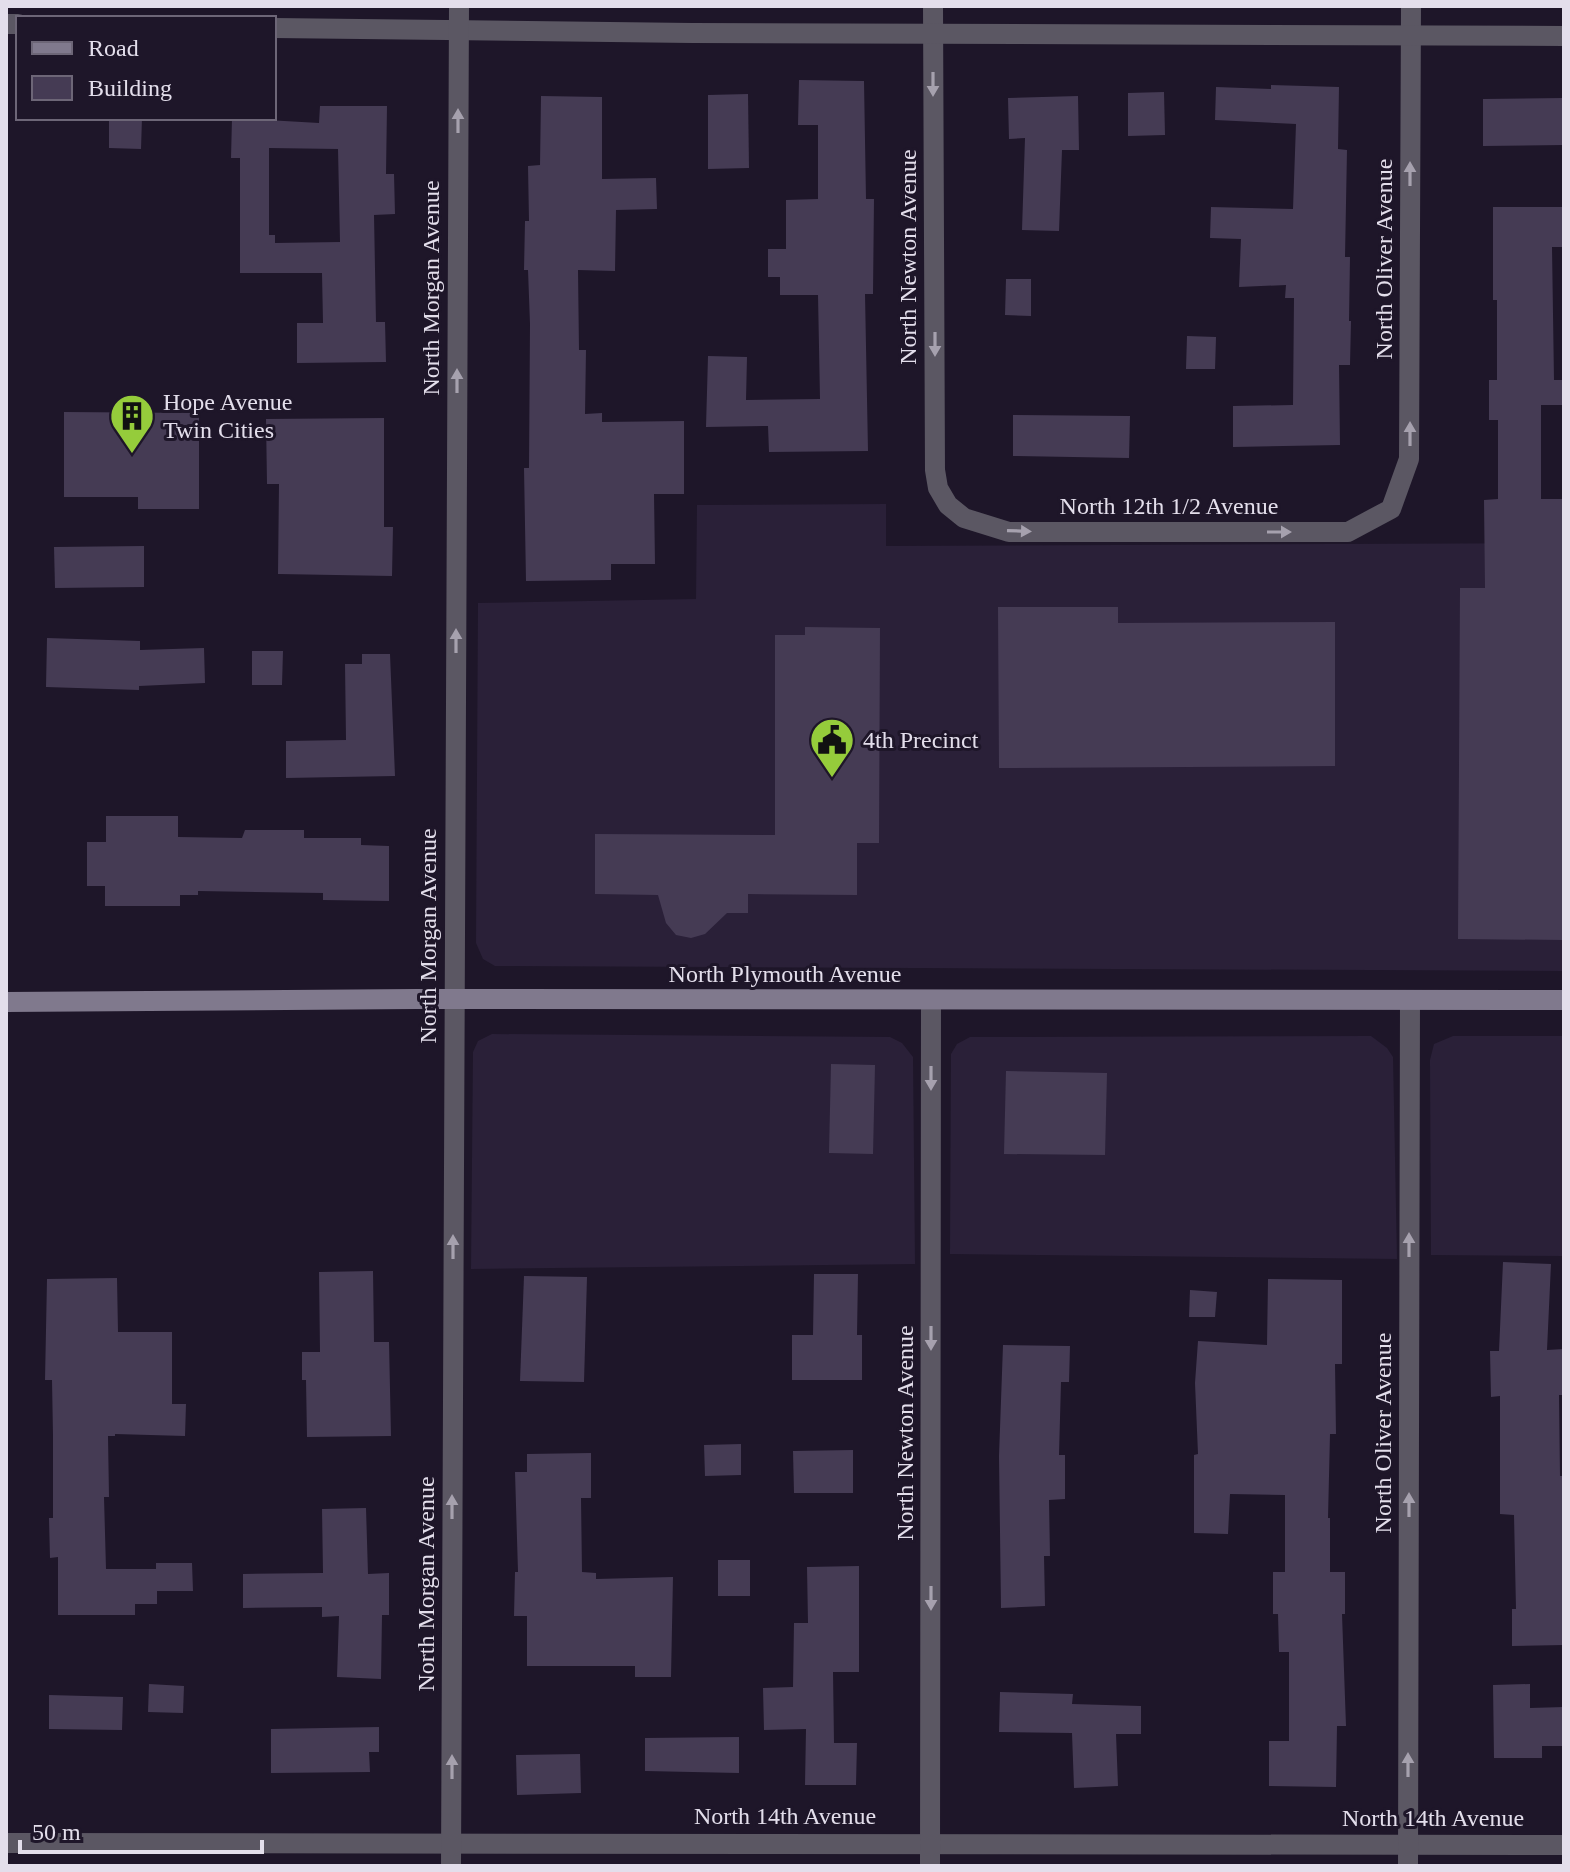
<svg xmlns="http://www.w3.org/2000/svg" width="1570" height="1872" viewBox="0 0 1570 1872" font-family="'Times New Roman',serif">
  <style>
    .built { fill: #2a2038 }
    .building { fill: #453b54; fill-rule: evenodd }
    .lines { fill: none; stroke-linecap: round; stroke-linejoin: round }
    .street { stroke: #5b5763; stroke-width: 20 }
    .secondary { stroke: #80798d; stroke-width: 20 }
    .oneway { fill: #a6a1ae }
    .labels { text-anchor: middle; stroke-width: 6; stroke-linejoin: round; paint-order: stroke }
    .street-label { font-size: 24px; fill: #e3deeb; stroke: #1e1629 }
    .poi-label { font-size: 24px; fill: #e3deeb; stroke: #1e1629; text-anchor: start }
  </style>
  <rect width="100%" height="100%" fill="#1e1629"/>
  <g class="built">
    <path d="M 886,504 L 886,546 L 1564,543 L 1564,971 L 495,966 L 483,959 L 476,943 L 478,603 L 696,599 L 697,505 Z"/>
    <path d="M 492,1034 L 890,1037 L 902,1043 L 913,1057 L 915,1264 L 471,1269 L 473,1052 L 478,1041 Z"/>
    <path d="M 1371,1036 L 1387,1048 L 1393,1057 L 1397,1259 L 950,1254 L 951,1054 L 957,1044 L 970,1037 Z"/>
    <path d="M 1453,1036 L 1564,1036 L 1564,1256 L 1431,1255 L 1430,1060 L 1434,1044 Z"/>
  </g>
  <g class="building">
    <path d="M 799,80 L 864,81 L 866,199 L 874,199 L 873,294 L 865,294 L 868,451 L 769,452 L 768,426 L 706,427 L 708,356 L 747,357 L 746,400 L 820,399 L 818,295 L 780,295 L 780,277 L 768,277 L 768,249 L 786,249 L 786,200 L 818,199 L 818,125 L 798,125 Z"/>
    <path d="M 1271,85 L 1339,87 L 1338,149 L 1347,150 L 1345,257 L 1350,257 L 1349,321 L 1351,321 L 1350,365 L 1339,365 L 1340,445 L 1233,447 L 1233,406 L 1293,405 L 1294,298 L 1285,298 L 1286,285 L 1239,287 L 1241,239 L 1210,238 L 1211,207 L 1293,209 L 1296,124 L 1215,120 L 1216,87 L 1271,89 Z"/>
    <path d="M 1164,92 L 1165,135 L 1128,136 L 1128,93 Z"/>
    <path d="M 748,94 L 749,168 L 708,169 L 708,95 Z"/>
    <path d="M 541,96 L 602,97 L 602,179 L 656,178 L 657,209 L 616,210 L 615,271 L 578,270 L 579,350 L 586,350 L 585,414 L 602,413 L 602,422 L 684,421 L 684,494 L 654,494 L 655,564 L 611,564 L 611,580 L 526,581 L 524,468 L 529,468 L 530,324 L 528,270 L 524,270 L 525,221 L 529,221 L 528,166 L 540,165 Z"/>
    <path d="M 1078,96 L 1079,150 L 1062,150 L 1059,231 L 1022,230 L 1025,138 L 1009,139 L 1008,98 Z"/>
    <path d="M 1564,98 L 1564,145 L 1483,146 L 1483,99 Z"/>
    <path d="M 320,106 L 387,106 L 386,174 L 394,174 L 395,214 L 374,215 L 376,322 L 385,322 L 386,362 L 297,363 L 297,323 L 323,323 L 322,273 L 240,273 L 240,158 L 231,158 L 232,118 L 319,123 ZM 269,148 L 338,149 L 340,242 L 275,243 L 275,235 L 269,235 Z"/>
    <path d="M 109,118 L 142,118 L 141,149 L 109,148 Z"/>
    <path d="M 1493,207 L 1564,207 L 1564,247 L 1552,247 L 1554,380 L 1564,380 L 1564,405 L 1541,405 L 1541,499 L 1564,499 L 1564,940 L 1458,939 L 1460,588 L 1485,588 L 1484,500 L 1498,499 L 1498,420 L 1489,420 L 1489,380 L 1497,380 L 1497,300 L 1493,300 Z"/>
    <path d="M 1006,279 L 1031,279 L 1031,316 L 1005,315 Z"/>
    <path d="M 1187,336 L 1216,337 L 1215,369 L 1186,369 Z"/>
    <path d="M 64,412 L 199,413 L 199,509 L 138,509 L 138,497 L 64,497 Z"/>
    <path d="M 1013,415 L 1130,416 L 1129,458 L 1013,456 Z"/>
    <path d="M 384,418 L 384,527 L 393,527 L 392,576 L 278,574 L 279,484 L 267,484 L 266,419 Z"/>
    <path d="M 144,546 L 144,587 L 55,588 L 54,547 Z"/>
    <path d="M 998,607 L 1118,607 L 1118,623 L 1335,622 L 1335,766 L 999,768 Z"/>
    <path d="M 805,627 L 880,628 L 879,843 L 857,843 L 857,895 L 748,894 L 748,913 L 727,913 L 705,934 L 691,938 L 676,935 L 666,923 L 658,895 L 595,894 L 595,834 L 775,835 L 775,635 L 805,635 Z"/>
    <path d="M 47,638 L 140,641 L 140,650 L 204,648 L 205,683 L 139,686 L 139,690 L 46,687 Z"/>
    <path d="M 252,651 L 283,651 L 282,685 L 252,685 Z"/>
    <path d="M 362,654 L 390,654 L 395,776 L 286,778 L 286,741 L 346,740 L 345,664 L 362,664 Z"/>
    <path d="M 106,816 L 178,816 L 178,837 L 242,838 L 245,830 L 304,830 L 304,838 L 361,838 L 361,845 L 389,846 L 389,901 L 323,900 L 323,893 L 198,891 L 198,895 L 180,895 L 180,906 L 105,906 L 105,886 L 87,886 L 87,842 L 106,842 Z"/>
    <path d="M 831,1064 L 875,1065 L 873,1154 L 829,1153 Z"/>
    <path d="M 1006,1071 L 1107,1073 L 1105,1155 L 1004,1154 Z"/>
    <path d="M 1503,1262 L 1551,1264 L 1547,1350 L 1564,1349 L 1564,1395 L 1559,1395 L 1560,1476 L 1564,1476 L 1564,1645 L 1512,1646 L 1512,1609 L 1516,1609 L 1514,1515 L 1500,1514 L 1500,1396 L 1491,1397 L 1490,1351 L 1499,1351 Z"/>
    <path d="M 373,1271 L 374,1342 L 389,1342 L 391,1436 L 307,1437 L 306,1380 L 302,1380 L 302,1352 L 320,1352 L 319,1272 Z"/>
    <path d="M 814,1274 L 858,1274 L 857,1335 L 862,1335 L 862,1380 L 792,1380 L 792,1335 L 813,1335 Z"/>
    <path d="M 524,1276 L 587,1277 L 584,1382 L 520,1381 Z"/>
    <path d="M 117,1278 L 118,1332 L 172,1332 L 172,1404 L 186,1404 L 185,1436 L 115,1434 L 115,1436 L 108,1436 L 109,1497 L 104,1497 L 106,1569 L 156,1569 L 156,1563 L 192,1563 L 193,1591 L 157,1591 L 157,1604 L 135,1604 L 135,1615 L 58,1615 L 58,1557 L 50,1558 L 49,1518 L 53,1518 L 53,1436 L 52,1380 L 45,1380 L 47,1279 Z"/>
    <path d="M 1268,1279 L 1342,1280 L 1342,1364 L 1335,1364 L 1336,1434 L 1330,1434 L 1328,1518 L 1330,1518 L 1330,1572 L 1345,1572 L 1345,1614 L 1342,1614 L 1346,1726 L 1337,1726 L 1336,1787 L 1269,1786 L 1269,1741 L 1289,1741 L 1289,1652 L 1279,1652 L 1278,1614 L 1273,1614 L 1273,1572 L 1285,1572 L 1285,1495 L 1230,1494 L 1228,1534 L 1194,1533 L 1194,1455 L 1198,1454 L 1195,1383 L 1198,1341 L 1267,1345 Z"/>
    <path d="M 1190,1290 L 1217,1292 L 1215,1317 L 1189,1317 Z"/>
    <path d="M 1003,1345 L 1070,1346 L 1069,1382 L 1061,1382 L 1059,1455 L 1065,1455 L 1065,1499 L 1049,1500 L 1050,1556 L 1044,1556 L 1045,1606 L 1001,1608 L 999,1456 Z"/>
    <path d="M 741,1444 L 741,1475 L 705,1476 L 704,1445 Z"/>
    <path d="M 853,1450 L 853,1493 L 794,1493 L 793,1451 Z"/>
    <path d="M 591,1453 L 591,1498 L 581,1498 L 582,1572 L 596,1573 L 596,1579 L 673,1577 L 671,1677 L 635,1677 L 635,1666 L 527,1666 L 527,1616 L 514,1616 L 515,1572 L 518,1572 L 515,1472 L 527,1472 L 527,1454 Z"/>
    <path d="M 366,1508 L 368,1574 L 389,1573 L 389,1615 L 382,1615 L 381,1679 L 337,1677 L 339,1616 L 322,1617 L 322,1607 L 243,1608 L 243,1574 L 323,1573 L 322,1509 Z"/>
    <rect x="718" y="1560" width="32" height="36"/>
    <path d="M 859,1566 L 859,1672 L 833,1672 L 834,1743 L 857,1743 L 856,1785 L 805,1785 L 806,1729 L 764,1730 L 763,1688 L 793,1687 L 794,1623 L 808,1623 L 807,1567 Z"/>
    <path d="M 149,1684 L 184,1686 L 183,1713 L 148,1712 Z"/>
    <path d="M 1530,1684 L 1530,1708 L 1564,1707 L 1564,1746 L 1542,1746 L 1542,1758 L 1494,1758 L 1493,1685 Z"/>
    <path d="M 1000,1692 L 1073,1694 L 1072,1704 L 1141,1706 L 1141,1734 L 1116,1734 L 1118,1786 L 1074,1788 L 1072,1733 L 999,1732 Z"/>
    <path d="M 49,1695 L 123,1697 L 122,1730 L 49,1729 Z"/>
    <path d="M 379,1727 L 379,1752 L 369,1752 L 370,1772 L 271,1773 L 271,1729 Z"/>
    <path d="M 739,1737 L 739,1773 L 645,1771 L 645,1738 Z"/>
    <path d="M 580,1754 L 581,1793 L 517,1795 L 516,1755 Z"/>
  </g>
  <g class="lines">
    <g class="street">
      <path d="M 933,6 L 935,470 L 938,488 L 948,505 L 964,518 L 1009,532 L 1348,532 L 1391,509 L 1409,459 L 1411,6"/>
      <path d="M 6,24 L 18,24"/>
      <path d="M 274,28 L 692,33 L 1564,36"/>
      <path d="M 6,1843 L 1564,1845"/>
      <path d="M 451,1866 L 459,6"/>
      <path d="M 930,1866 L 931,1000"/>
      <path d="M 1408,1866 L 1410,1000"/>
    </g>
    <path class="secondary" d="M 6,1002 L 416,999 L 1564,1000"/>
  </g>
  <defs><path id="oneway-solid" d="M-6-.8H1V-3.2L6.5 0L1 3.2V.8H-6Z" transform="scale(2)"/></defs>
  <g class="oneway">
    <use href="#oneway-solid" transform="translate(933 84) rotate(90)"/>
    <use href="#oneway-solid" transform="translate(458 121) rotate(-90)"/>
    <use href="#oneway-solid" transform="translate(1410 174) rotate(-90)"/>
    <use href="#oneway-solid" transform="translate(935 344) rotate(90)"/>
    <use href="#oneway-solid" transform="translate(457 381) rotate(-90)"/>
    <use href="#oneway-solid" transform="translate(1410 434) rotate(-90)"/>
    <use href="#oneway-solid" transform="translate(1019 531) rotate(2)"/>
    <use href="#oneway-solid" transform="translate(1279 532)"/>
    <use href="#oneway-solid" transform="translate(456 641) rotate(-90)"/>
    <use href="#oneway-solid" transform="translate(931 1078) rotate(90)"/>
    <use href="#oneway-solid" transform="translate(1409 1245) rotate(-90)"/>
    <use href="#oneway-solid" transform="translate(453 1247) rotate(-90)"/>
    <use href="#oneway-solid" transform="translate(931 1338) rotate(90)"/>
    <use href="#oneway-solid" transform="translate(1409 1505) rotate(-90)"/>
    <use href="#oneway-solid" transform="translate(452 1507) rotate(-90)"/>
    <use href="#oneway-solid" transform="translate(931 1598) rotate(90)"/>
    <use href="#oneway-solid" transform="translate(1408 1765) rotate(-90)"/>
    <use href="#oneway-solid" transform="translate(452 1767) rotate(-90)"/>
  </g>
  <defs>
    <g id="building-pin" transform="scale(2.3)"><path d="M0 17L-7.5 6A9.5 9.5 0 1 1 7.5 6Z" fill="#95cc3b" stroke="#1e1629"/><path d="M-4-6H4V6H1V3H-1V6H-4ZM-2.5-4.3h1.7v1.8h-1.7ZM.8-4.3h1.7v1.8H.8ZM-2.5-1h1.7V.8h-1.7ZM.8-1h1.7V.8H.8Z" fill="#111"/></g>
    <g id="civic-pin" transform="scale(2.3)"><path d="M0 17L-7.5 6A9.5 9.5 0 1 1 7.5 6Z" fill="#95cc3b" stroke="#1e1629"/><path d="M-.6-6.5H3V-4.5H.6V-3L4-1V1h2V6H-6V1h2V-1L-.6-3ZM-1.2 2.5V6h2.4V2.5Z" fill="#111"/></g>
  </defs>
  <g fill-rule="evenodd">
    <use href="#building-pin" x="132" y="416"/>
    <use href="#civic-pin" x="832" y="740"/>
  </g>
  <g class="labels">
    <g class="street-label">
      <text transform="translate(908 257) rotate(-90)" y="8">North Newton Avenue</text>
      <text transform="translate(1384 259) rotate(-90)" y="8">North Oliver Avenue</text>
      <text transform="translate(431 288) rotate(-90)" y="8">North Morgan Avenue</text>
      <text x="1169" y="514">North 12th 1/2 Avenue</text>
      <text transform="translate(428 936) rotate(-90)" y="8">North Morgan Avenue</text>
      <text x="785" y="982">North Plymouth Avenue</text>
      <text transform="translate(905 1433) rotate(-90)" y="8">North Newton Avenue</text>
      <text transform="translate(1383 1433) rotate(-90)" y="8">North Oliver Avenue</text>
      <text transform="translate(426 1584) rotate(-90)" y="8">North Morgan Avenue</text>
      <text x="785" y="1824">North 14th Avenue</text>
      <text x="1433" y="1826">North 14th Avenue</text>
    </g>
    <g class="poi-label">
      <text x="163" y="410">Hope Avenue<tspan x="163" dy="28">Twin Cities</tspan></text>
      <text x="863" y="748">4th Precinct</text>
    </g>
  </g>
  <rect width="1570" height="1872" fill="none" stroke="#e3deeb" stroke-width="16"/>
  <rect x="16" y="16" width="260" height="104" fill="#1e1629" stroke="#6d6677" stroke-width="2"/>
  <rect x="32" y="42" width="40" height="12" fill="#80798d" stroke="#6d6677" stroke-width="2"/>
  <text x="88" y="56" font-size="24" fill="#e3deeb">Road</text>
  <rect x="32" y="76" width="40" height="24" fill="#453b54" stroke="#6d6677" stroke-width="2"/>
  <text x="88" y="96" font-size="24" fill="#e3deeb">Building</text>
  <path d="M20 1840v12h242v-12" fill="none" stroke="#e3deeb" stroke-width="4"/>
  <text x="32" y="1840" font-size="24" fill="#e3deeb" stroke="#1e1629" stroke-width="6" paint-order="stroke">50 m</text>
</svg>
